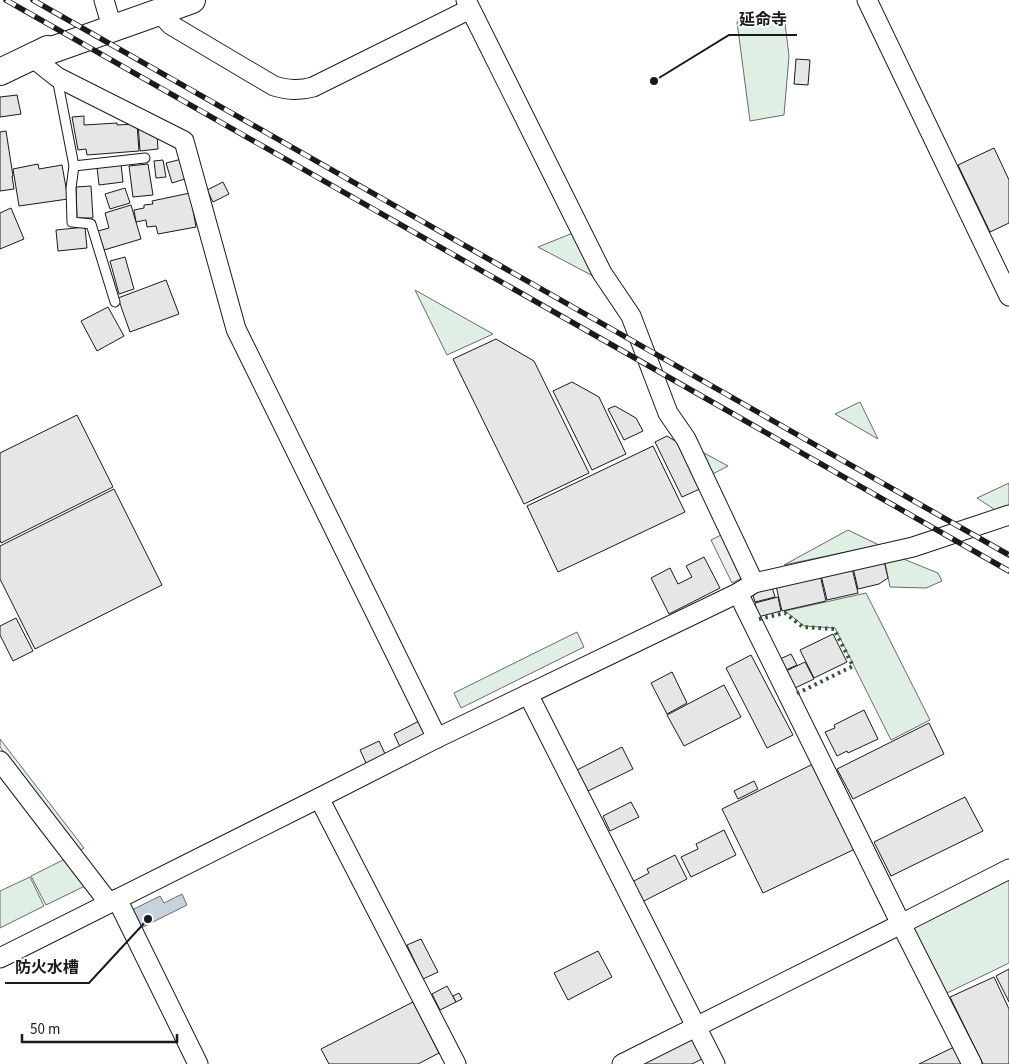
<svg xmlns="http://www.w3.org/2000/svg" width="1009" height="1064" viewBox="0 0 1009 1064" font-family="'Source Sans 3','Noto Sans JP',sans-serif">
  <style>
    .green { fill: #e0efe3; stroke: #6a6a6a }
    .parking { fill: #ededed; stroke: #6a6a6a }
    .water { fill: #c6d2dc; stroke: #6a6a6a }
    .building { fill: #e6e6e6; stroke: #1a1a1a }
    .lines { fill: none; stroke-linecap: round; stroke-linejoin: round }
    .lane-casing { stroke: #1a1a1a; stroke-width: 11 }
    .street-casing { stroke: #1a1a1a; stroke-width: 21 }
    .secondary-casing { stroke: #1a1a1a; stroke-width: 28 }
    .lane { stroke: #fff; stroke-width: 9 }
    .street { stroke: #fff; stroke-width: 19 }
    .secondary { stroke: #fff; stroke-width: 26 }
    .rail-casing { stroke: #1a1a1a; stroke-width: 5.5 }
    .rail { stroke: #fff; stroke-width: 4; stroke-dasharray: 11; stroke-linecap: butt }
    .hedge { stroke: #2b5a34; stroke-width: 4; stroke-dasharray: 2.5 4; stroke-linecap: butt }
    .leader { fill: none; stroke: #1a1a1a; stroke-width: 2 }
    .callout-dot { fill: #1a1a1a; stroke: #fff; stroke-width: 2 }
    .callout-label { font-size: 16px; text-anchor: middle; font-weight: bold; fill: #1a1a1a; stroke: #fff; stroke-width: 4; stroke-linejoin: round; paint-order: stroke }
  </style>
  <rect width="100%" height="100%" fill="#fff"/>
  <g class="green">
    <path d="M 784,15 L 789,56 L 784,115 L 750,121 L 737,22 Z"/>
    <path d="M 573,233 L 593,276 L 538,247 Z"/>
    <path d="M 415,290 L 493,334 L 447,355 Z"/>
    <path d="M 860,402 L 878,439 L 835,414 Z"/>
    <path d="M 695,448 L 728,466 L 709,476 Z"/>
    <path d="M 1009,483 L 1009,508 L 1000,513 L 977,498 Z"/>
    <path d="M 848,530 L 879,545 L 784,565 Z"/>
    <path d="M 896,556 L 938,573 L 942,581 L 926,588 L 890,587 L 884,558 Z"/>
    <path d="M 866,593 L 930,720 L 891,740 L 835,628 L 804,626 L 785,611 Z"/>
    <path d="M 577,632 L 584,647 L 461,708 L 454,693 Z"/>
    <path d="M 0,739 L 84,848 L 79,851 L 0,747 Z"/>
    <path d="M 65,859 L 85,886 L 46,905 L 31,876 Z"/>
    <path d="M 1009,876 L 1009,963 L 945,994 L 909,922 Z"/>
    <path d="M 30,877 L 44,906 L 0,928 L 0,891 Z"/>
  </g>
  <path class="parking" d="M 725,533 L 746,576 L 732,583 L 711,540 Z"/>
  <path class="water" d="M 182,894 L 187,905 L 141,928 L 132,910 L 160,896 L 164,903 Z"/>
  <g class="building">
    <path d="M 796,59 L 810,60 L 808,85 L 794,84 Z"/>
    <path d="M 17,95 L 21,114 L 0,117 L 0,97 Z"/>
    <path d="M 84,116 L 84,125 L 117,123 L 117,125 L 137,124 L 139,151 L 87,155 L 86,149 L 78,150 L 72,117 Z"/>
    <path d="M 138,123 L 157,134 L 158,149 L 140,151 Z"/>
    <path d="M 6,131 L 13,176 L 12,176 L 14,189 L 0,191 L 0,132 Z"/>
    <path d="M 994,148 L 1009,180 L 1009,223 L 990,232 L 958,165 Z"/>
    <path d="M 182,159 L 188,178 L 172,183 L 166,163 Z"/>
    <path d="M 163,160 L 166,177 L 156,178 L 154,161 Z"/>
    <path d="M 38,164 L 39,169 L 62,165 L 68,199 L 19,206 L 13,169 Z"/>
    <path d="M 121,164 L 123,182 L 99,185 L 97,167 Z"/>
    <path d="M 148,164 L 153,195 L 133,197 L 129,166 Z"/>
    <path d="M 223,182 L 229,194 L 213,202 L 207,190 Z"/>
    <path d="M 91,186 L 93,218 L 77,218 L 76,187 Z"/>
    <path d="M 125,188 L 130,203 L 110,209 L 105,194 Z"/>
    <path d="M 190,193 L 196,227 L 158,234 L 156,226 L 147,227 L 146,220 L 136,222 L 134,210 L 144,208 L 144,205 L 153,204 L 152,201 Z"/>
    <path d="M 131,205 L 141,239 L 104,250 L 98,231 L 109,228 L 105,213 Z"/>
    <path d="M 11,208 L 24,239 L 0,249 L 0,213 Z"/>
    <path d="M 85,227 L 87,248 L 58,251 L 56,230 Z"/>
    <path d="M 125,257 L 134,289 L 119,294 L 110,261 Z"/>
    <path d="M 166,280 L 179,314 L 130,332 L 118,298 Z"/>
    <path d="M 108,307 L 124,336 L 97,351 L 81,321 Z"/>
    <path d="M 496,339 L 534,361 L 589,473 L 524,504 L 453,359 Z"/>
    <path d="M 572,382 L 599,397 L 626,454 L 592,470 L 553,391 Z"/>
    <path d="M 615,406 L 636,418 L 643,431 L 624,440 L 608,409 Z"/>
    <path d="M 77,415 L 113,487 L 1,543 L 0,540 L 0,453 Z"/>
    <path d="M 667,436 L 682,445 L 702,488 L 682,497 L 655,442 Z"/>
    <path d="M 653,446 L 685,512 L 558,572 L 527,506 Z"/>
    <path d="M 114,489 L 162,585 L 35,649 L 0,579 L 0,546 Z"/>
    <path d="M 704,557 L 720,588 L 669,614 L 651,578 L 670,568 L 678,584 L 692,577 L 686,566 Z"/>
    <path d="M 884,561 L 888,578 L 879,584 L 858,589 L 853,568 Z"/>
    <path d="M 852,568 L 858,593 L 827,600 L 821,575 Z"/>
    <path d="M 820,575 L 826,601 L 782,611 L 776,586 Z"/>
    <path d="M 772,587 L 775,597 L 755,602 L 752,592 Z"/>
    <path d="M 778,597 L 781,611 L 758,617 L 755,603 Z"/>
    <path d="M 16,618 L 33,651 L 13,661 L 0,635 L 0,626 Z"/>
    <path d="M 833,634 L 847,662 L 814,678 L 800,650 Z"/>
    <path d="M 791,654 L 797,665 L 786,670 L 780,659 Z"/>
    <path d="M 751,655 L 793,735 L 767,748 L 726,668 Z"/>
    <path d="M 805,662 L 814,679 L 795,688 L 786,671 Z"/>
    <path d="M 672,672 L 687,703 L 667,714 L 651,683 Z"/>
    <path d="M 724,685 L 741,717 L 684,746 L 667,715 Z"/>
    <path d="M 864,710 L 878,739 L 848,753 L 847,751 L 837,756 L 825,732 L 835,728 L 834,725 Z"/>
    <path d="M 419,721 L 426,737 L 401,749 L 394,734 Z"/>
    <path d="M 929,723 L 944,754 L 853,799 L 837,769 Z"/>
    <path d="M 379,741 L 386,756 L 367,765 L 360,750 Z"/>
    <path d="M 622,747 L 633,769 L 588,791 L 577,770 Z"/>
    <path d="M 815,763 L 857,848 L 763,893 L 722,809 Z"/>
    <path d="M 754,781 L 758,789 L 738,799 L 734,791 Z"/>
    <path d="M 965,797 L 983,831 L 891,876 L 874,842 Z"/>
    <path d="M 631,802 L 639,817 L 610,831 L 603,816 Z"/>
    <path d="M 724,830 L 736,855 L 691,877 L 681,857 L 698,849 L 696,844 Z"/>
    <path d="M 675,855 L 687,879 L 642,902 L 632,882 L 649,873 L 647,869 Z"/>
    <path d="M 421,939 L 438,972 L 423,979 L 407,945 Z"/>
    <path d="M 598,951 L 612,977 L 568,1000 L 554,973 Z"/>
    <path d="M 1009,969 L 1009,1002 L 996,976 Z"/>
    <path d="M 994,977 L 1009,1009 L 1009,1064 L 983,1064 L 950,997 Z"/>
    <path d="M 447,986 L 456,1002 L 440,1010 L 432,994 Z"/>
    <path d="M 459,993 L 462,999 L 456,1002 L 453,996 Z"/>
    <path d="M 413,1002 L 439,1053 L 418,1064 L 329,1064 L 321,1049 Z"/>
    <path d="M 691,1037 L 702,1059 L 692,1064 L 638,1064 Z"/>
    <path d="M 954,1047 L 963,1064 L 919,1064 Z"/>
  </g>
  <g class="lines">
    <g class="lane-casing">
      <g id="lane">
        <path d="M 57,78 L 74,166 L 71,188 L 72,222 L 91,224 L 115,302"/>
        <path d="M 74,166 L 145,158"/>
      </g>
    </g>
    <g class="street-casing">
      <g id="street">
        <path d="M 104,0 L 109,17"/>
        <path d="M 466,0 L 602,273 L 631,316 L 668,413 L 686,439 L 754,583"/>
        <path d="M 867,0 L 1009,296"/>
        <path d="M 159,12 L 171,25 L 274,86 C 288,90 299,91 313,87 L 470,9"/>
        <path d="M 32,57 L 57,77 L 184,141 L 236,329 L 437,738"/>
        <path d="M 738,593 L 901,924 L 1009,869"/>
        <path d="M 528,694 L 715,1064"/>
        <path d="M 0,761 L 109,903"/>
        <path d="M 319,798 L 456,1064"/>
        <path d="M 117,899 L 198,1064"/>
        <path d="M 0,958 L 319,798 L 437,738 L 738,593 L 754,583 L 913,547 L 1009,515"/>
        <path d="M 622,1064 L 901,924 L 972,1064"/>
      </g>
    </g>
    <g class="secondary-casing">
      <g id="secondary">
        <path d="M 32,57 L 159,12 L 192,0"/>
        <path d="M 0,72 L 48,49"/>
      </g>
    </g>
    <use href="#lane" class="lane"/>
    <use href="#street" class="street"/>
    <use href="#secondary" class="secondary"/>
    <g class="rail-casing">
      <g id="rail">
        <path d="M 6,0 L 1009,571"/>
        <path d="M 33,0 L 1009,555"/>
      </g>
    </g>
    <use href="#rail" class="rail"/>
    <path class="hedge" d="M 759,619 L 785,613 L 803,627 L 834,629 L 853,666 L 796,694"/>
  </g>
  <path class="leader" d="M654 81L729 35H797M148 919L89 983H5"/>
  <g class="callout-dot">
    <circle cx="654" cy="81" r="5"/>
    <circle cx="148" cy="919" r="5"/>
  </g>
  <g class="callout-label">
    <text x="763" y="25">延命寺</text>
    <text x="47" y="973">防火水槽</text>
  </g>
  <path d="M22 1034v8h155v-8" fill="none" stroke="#1a1a1a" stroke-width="2.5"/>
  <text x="30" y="1034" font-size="15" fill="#1a1a1a" stroke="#ffffff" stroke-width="4" paint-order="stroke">50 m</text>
</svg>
